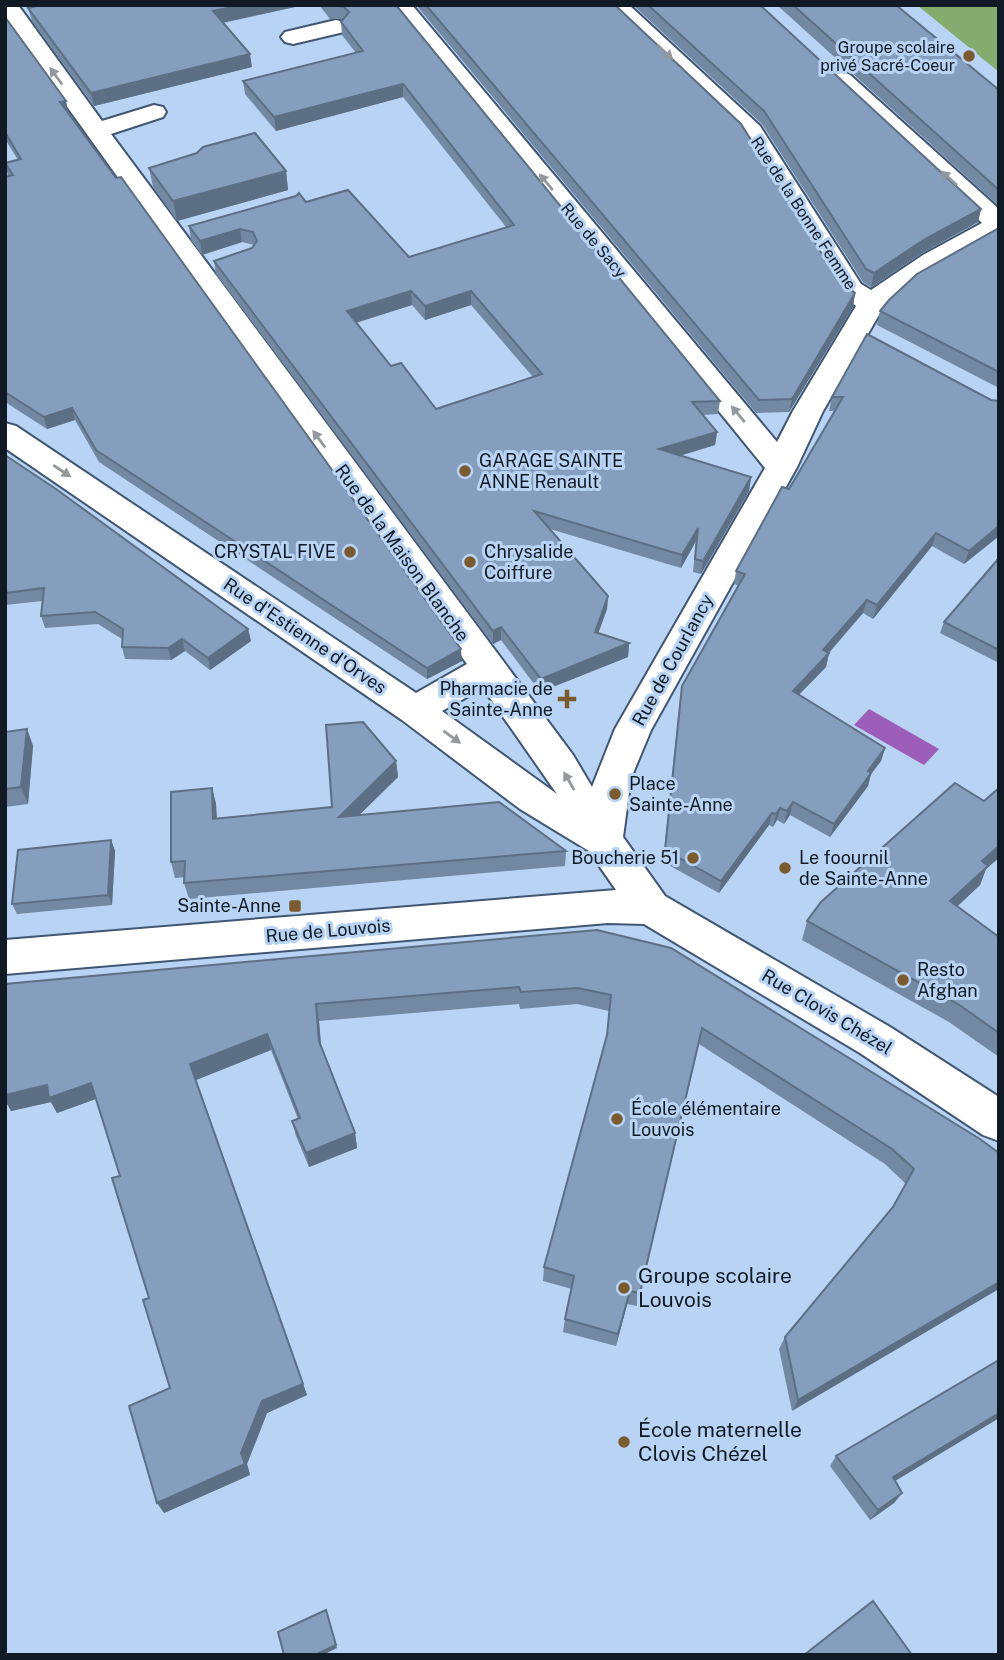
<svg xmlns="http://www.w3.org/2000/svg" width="1004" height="1660" viewBox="0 0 1004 1660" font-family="'Public Sans',sans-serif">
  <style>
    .green { fill: #86ab6e }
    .water { fill: #9c5eb9 }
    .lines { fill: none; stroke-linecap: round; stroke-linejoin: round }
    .minor-casing { stroke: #405672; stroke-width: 4 }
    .minor { fill: #fff; fill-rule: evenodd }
    .wall { fill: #7288a3; fill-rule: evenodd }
    .shaded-wall { fill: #5d6f84 }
    .building { fill: #859ebd; stroke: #5d6f84; stroke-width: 2; fill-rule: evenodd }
    .oneway { fill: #93989d }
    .poi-dot { fill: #7a5b30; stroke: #b8d3f3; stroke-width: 2.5 }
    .labels { text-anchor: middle; stroke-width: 6; stroke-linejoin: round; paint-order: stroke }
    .far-poi-label { font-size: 16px; fill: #101a25; stroke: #b8d3f3; text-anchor: end }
    .far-street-label { font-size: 16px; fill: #101a25; stroke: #b8d3f3 }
    .poi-label { font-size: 18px; fill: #101a25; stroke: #b8d3f3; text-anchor: start }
    .street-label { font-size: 18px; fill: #101a25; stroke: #b8d3f3 }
    .near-poi-label { font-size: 21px; fill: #101a25; stroke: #b8d3f3; text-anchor: start }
  </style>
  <rect width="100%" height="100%" fill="#b8d3f3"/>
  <path class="green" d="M 917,5 L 999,5 L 999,72 Z"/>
  <path class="water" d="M 869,709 L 939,749 L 924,765 L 854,725 Z"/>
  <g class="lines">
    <g class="minor-casing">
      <g id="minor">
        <path d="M 5,5 L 18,5 L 102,121 L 154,105 L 163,107 L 166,112 L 163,117 L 111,134 L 573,755 L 592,787 L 615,729 L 765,468 L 389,5 L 412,5 L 777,442 L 793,411 L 856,306 L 837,290 L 741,136 L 604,5 L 629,5 L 760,126 L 861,284 L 871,290 L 923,255 L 982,223 L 831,84 L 828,79 L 831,74 L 840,72 L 849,74 L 999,209 L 999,236 L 943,267 L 883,308 L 823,411 L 797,467 L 651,730 L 631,778 L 623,837 L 665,896 L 890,1027 L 999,1097 L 999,1141 L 983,1135 L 860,1053 L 644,924 L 608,923 L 5,974 L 5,940 L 616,890 L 589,851 L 520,809 L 402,720 L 5,448 L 5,423 L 16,426 L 416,693 L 467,664 L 5,20 ZM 483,688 L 557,794 L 442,711 Z"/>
        <path d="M 336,20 L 344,22 L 348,27 L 344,32 L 293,44 L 285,42 L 281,37 L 285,32 Z"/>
      </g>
    </g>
    <use href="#minor" class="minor"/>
  </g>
  <g class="wall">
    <path d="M 41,5 L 304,5 L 223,23 L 252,67 L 94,106 L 32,21 L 28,8 Z"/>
    <path d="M 319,5 L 396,5 L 720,401 L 718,414 L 703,415 L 717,432 L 715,445 L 680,456 L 751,477 L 749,491 L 701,574 L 693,572 L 696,541 L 681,568 L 550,529 L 608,596 L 607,609 L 598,633 L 629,643 L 628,657 L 540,692 L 501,640 L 493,644 L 216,274 L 214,261 L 252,248 L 254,245 L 242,242 L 202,255 L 191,240 L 189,226 L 306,202 L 409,257 L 506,227 L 403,97 L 276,131 L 245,94 L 243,81 L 356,53 L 342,35 L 341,22 L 343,19 L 330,19 ZM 412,305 L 425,320 L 471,305 L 533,377 L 436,409 L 391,366 L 356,323 Z"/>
    <path d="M 416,5 L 615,5 L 837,278 L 855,293 L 853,307 L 789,412 L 756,413 Z"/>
    <path d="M 633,5 L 760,5 L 981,209 L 978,222 L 922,253 L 871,287 L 863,282 L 762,124 Z"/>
    <path d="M 777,5 L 896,5 L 999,90 L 999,206 Z"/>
    <path d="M 5,17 L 66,101 L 68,113 L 462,661 L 427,679 L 99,462 L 75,420 L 47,429 L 5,402 L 5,177 L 8,176 L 5,163 L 18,160 L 5,139 Z"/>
    <path d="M 197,153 L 286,171 L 288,190 L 177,221 L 153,187 L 149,168 Z"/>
    <path d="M 999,228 L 999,388 L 877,325 L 880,311 Z"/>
    <path d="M 832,397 L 991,400 L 999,536 L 964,564 L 932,546 L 873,619 L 863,613 L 829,653 L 826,667 L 799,694 L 885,748 L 881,761 L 871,774 L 868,786 L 830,837 L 790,815 L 784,824 L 777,820 L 773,827 L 769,825 L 719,893 L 663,862 L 680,699 L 739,586 L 734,584 L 736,571 L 789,489 L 835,411 L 829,411 Z"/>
    <path d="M 5,455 L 248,629 L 251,641 L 210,670 L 185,651 L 171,660 L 125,659 L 122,647 L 122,639 L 98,624 L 45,628 L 41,616 L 42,601 L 5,605 Z"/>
    <path d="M 999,558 L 999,663 L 940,633 L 944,622 Z"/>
    <path d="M 27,729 L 33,746 L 28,804 L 5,807 L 5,732 Z"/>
    <path d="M 396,761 L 398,777 L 359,815 L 566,851 L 565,866 L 189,899 L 184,883 L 185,877 L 175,878 L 171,862 L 212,788 L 216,804 L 217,818 L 332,807 Z"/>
    <path d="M 111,840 L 115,851 L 112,905 L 17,914 L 12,904 Z"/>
    <path d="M 986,869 L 980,885 L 957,906 L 999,937 L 999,1057 L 949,1022 L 802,940 L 807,921 Z"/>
    <path d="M 597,930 L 980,1139 L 792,1411 L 779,1349 L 785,1337 L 893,1207 L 906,1184 L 885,1164 L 699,1044 L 637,1306 L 627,1304 L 616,1346 L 563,1332 L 565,1319 L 572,1289 L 543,1281 L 544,1267 L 607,1036 L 609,1011 L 577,1004 L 520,1009 L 519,1004 L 319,1021 L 321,1046 L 355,1133 L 357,1148 L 309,1167 L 296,1136 L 292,1121 L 298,1119 L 271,1050 L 196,1080 L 307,1395 L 267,1413 L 247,1464 L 250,1475 L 164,1513 L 170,1388 L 120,1176 L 96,1099 L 57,1113 L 51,1102 L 11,1111 L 5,1100 L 5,984 Z"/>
    <path d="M 999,1418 L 895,1481 L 902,1493 L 894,1503 L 870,1520 L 830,1466 L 836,1456 Z"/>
  </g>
  <g class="shaded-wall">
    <path d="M 243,5 L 304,5 L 215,24 L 213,11 Z"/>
    <path d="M 250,54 L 252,67 L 94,106 L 91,93 Z"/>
    <path d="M 403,84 L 403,97 L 276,131 L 274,117 Z"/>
    <path d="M 66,101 L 68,113 L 60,102 Z"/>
    <path d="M 286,171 L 288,190 L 177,221 L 173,201 Z"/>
    <path d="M 981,209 L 978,222 L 922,253 L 871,287 L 874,273 L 925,239 Z"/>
    <path d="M 240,229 L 242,242 L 202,255 L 200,241 Z"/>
    <path d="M 411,291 L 412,305 L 348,325 L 347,311 Z"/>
    <path d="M 471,291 L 471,305 L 425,320 L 425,306 Z"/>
    <path d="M 855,293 L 853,307 L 789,412 L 792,399 Z"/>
    <path d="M 72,408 L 75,420 L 47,429 L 44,417 Z"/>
    <path d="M 717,432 L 715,445 L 657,462 L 659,449 Z"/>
    <path d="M 751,477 L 749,491 L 701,574 L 703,561 Z"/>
    <path d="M 999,526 L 999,536 L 964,564 L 969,551 Z"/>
    <path d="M 698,528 L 696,541 L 681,568 L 682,555 Z"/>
    <path d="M 936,533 L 932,546 L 873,619 L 877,605 Z"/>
    <path d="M 608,596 L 607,609 L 594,645 L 595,632 Z"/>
    <path d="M 867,600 L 863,613 L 823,659 L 829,653 L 826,667 L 790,704 L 793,691 L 823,650 Z"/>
    <path d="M 501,627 L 501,640 L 493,644 L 493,631 Z"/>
    <path d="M 248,629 L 251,641 L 210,670 L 208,658 Z"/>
    <path d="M 182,639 L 185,651 L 171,660 L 168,648 Z"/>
    <path d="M 629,643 L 628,657 L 540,692 L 541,679 Z"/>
    <path d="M 461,649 L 462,661 L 427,679 L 427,668 Z"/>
    <path d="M 27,729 L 33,746 L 28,804 L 21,787 Z"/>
    <path d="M 885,748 L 881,761 L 871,774 L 868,786 L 830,837 L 834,824 L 868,771 Z"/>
    <path d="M 396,761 L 398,777 L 341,833 L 339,817 Z"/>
    <path d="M 212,788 L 216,804 L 217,834 L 213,819 Z"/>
    <path d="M 793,802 L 790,815 L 784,824 L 787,811 Z"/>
    <path d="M 780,808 L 777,820 L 773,827 L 776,814 Z"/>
    <path d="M 772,813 L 769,825 L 719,893 L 721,881 Z"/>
    <path d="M 111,840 L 115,851 L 112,905 L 108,895 Z"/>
    <path d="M 999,846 L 999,858 L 986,869 L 980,885 L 943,920 L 950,901 L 982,861 Z"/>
    <path d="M 316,1004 L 319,1021 L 322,1057 L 319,1041 Z"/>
    <path d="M 267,1034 L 271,1050 L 196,1080 L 190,1064 Z"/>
    <path d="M 91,1083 L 98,1098 L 57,1113 L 51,1102 L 11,1111 L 5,1100 L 5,1095 L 47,1085 Z"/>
    <path d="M 355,1133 L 357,1148 L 309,1167 L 306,1153 Z"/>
    <path d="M 999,1282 L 999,1289 L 792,1411 L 798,1400 Z"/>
    <path d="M 630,1291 L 627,1304 L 616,1346 L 618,1334 Z"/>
    <path d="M 303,1384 L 307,1395 L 267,1413 L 247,1464 L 250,1475 L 164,1513 L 157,1503 L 241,1453 L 262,1401 Z"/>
    <path d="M 999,1413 L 999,1418 L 885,1487 L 893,1477 Z"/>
    <path d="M 902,1493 L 894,1503 L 870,1520 L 878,1510 Z"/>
    <path d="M 326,1610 L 337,1648 L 323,1655 L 315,1655 Z"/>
  </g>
  <g class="building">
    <path d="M 41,5 L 243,5 L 213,11 L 250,54 L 91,93 L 28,8 Z"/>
    <path d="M 328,5 L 396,5 L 720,401 L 692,402 L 717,432 L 659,449 L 751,477 L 703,561 L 695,559 L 698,528 L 682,555 L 534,511 L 608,596 L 595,632 L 629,643 L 541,679 L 501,627 L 493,631 L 214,261 L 252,248 L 257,241 L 253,232 L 240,229 L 200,241 L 189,226 L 296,196 L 299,193 L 306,202 L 348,190 L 409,257 L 514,225 L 403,84 L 274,117 L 243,81 L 363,51 L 341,22 L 349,12 L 344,7 ZM 411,291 L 425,306 L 471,291 L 542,374 L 436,409 L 401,363 L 391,366 L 347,311 Z"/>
    <path d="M 426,5 L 615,5 L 741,124 L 837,278 L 855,293 L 792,399 L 759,400 Z"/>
    <path d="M 648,5 L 760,5 L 981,209 L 925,239 L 874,273 L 866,269 L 764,111 Z"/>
    <path d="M 793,5 L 896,5 L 999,90 L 999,190 Z"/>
    <path d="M 5,17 L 66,101 L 60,102 L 116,178 L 121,177 L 461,649 L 427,668 L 96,450 L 72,408 L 44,417 L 5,392 L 5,177 L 13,175 L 5,163 L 21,159 L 5,132 Z"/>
    <path d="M 255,133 L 286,171 L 173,201 L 149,168 L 197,153 L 203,147 Z"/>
    <path d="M 999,228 L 999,372 L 880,311 L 889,300 L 917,274 Z"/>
    <path d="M 867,334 L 991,400 L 999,401 L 999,526 L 969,551 L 936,533 L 877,605 L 867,600 L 823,650 L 829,653 L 793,691 L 885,748 L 868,771 L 871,773 L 834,824 L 793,802 L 787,811 L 780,808 L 776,814 L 772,813 L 721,881 L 665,850 L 682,686 L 745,574 L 736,571 L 782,487 L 789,489 L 843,397 L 832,397 Z"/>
    <path d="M 5,455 L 56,489 L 248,629 L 208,658 L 182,639 L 168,648 L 122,647 L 123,629 L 95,612 L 41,616 L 44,588 L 5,593 Z"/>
    <path d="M 999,558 L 999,650 L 944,622 Z"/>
    <path d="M 363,722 L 396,761 L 339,817 L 499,802 L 566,851 L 184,883 L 185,861 L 171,862 L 171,792 L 212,788 L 213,819 L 332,807 L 326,725 Z"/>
    <path d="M 27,729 L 21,787 L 5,789 L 5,732 Z"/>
    <path d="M 955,783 L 984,801 L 999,788 L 999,846 L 982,861 L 988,866 L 950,901 L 999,937 L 999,1033 L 958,1004 L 807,921 L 821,902 Z"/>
    <path d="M 111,840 L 108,895 L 12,904 L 18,850 Z"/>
    <path d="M 597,930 L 671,948 L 980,1139 L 999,1153 L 999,1282 L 798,1400 L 785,1337 L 893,1207 L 914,1169 L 892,1149 L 702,1028 L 640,1293 L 630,1291 L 618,1334 L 565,1319 L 574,1276 L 544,1267 L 607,1035 L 611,995 L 578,988 L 521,992 L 519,987 L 316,1004 L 319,1041 L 355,1133 L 306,1153 L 292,1121 L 300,1118 L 267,1034 L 190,1064 L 303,1384 L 262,1401 L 241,1453 L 245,1464 L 157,1503 L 129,1406 L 170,1388 L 143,1300 L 149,1298 L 112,1178 L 120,1176 L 91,1083 L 49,1098 L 47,1085 L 5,1095 L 5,984 Z"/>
    <path d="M 999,1360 L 999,1413 L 893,1477 L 902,1493 L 878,1510 L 836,1456 Z"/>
    <path d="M 873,1601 L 912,1655 L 804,1655 Z"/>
    <path d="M 326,1610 L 336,1645 L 315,1655 L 284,1655 L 278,1632 Z"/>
  </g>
  <defs><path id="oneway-solid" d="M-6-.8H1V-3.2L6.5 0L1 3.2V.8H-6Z" transform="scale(1.75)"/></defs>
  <g class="oneway">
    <use href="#oneway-solid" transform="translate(665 52) rotate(43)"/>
    <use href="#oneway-solid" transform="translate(56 76) rotate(-126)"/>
    <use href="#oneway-solid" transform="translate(949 178) rotate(-138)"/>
    <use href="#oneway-solid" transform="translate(546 182) rotate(-130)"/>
    <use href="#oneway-solid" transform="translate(738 414) rotate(-130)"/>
    <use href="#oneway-solid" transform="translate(319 439) rotate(-126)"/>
    <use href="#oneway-solid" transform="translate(62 471) rotate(34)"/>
    <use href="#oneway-solid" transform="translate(452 737) rotate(36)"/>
    <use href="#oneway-solid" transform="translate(569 781) rotate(-120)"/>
  </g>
  <g class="poi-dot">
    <circle cx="969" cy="56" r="7"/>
    <circle cx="465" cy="471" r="7"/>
    <circle cx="350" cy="552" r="7"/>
    <circle cx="470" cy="562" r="7"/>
    <path d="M563.5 688.5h7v7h7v7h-7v7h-7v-7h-7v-7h7z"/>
    <circle cx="615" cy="794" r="7"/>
    <circle cx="693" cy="858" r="7"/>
    <circle cx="785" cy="868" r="7"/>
    <rect x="288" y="899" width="14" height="14" rx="3.5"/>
    <circle cx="903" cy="980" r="7"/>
    <circle cx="617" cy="1119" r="7"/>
    <circle cx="624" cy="1288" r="7"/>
    <circle cx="624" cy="1442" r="7"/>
  </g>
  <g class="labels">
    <g class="far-poi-label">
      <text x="955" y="53">Groupe scolaire<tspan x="955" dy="18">privé Sacré-Coeur</tspan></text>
    </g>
    <g class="far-street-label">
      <text transform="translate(804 213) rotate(57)" y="6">Rue de la Bonne Femme</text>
      <text transform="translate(594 240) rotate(50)" y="6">Rue de Sacy</text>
    </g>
    <g class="poi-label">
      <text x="479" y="467">GARAGE SAINTE<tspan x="479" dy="21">ANNE Renault</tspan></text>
      <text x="336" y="558" text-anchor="end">CRYSTAL FIVE</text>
      <text x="484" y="558">Chrysalide<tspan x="484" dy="21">Coiffure</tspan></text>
      <text x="553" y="695" text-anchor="end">Pharmacie de<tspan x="553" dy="21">Sainte-Anne</tspan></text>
      <text x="629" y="790">Place<tspan x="629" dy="21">Sainte-Anne</tspan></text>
      <text x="679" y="864" text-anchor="end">Boucherie 51</text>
      <text x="799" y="864">Le foournil<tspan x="799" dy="21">de Sainte-Anne</tspan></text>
      <text x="281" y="912" text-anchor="end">Sainte-Anne</text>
      <text x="917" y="976">Resto<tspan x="917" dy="21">Afghan</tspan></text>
      <text x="631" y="1115">École élémentaire<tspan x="631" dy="21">Louvois</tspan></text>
    </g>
    <g class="street-label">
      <text transform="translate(402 553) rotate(54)" y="6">Rue de la Maison Blanche</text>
      <text transform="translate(305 636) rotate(34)" y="6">Rue d'Estienne d'Orves</text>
      <text transform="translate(673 660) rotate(-61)" y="6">Rue de Courlancy</text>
      <text transform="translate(328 931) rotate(-5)" y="6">Rue de Louvois</text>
      <text transform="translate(827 1012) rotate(31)" y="6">Rue Clovis Chézel</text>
    </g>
    <g class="near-poi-label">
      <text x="638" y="1283">Groupe scolaire<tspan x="638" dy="24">Louvois</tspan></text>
      <text x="638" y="1437">École maternelle<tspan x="638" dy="24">Clovis Chézel</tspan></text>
    </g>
  </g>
  <rect width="1004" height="1660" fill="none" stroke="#101a25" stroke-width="14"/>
</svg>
